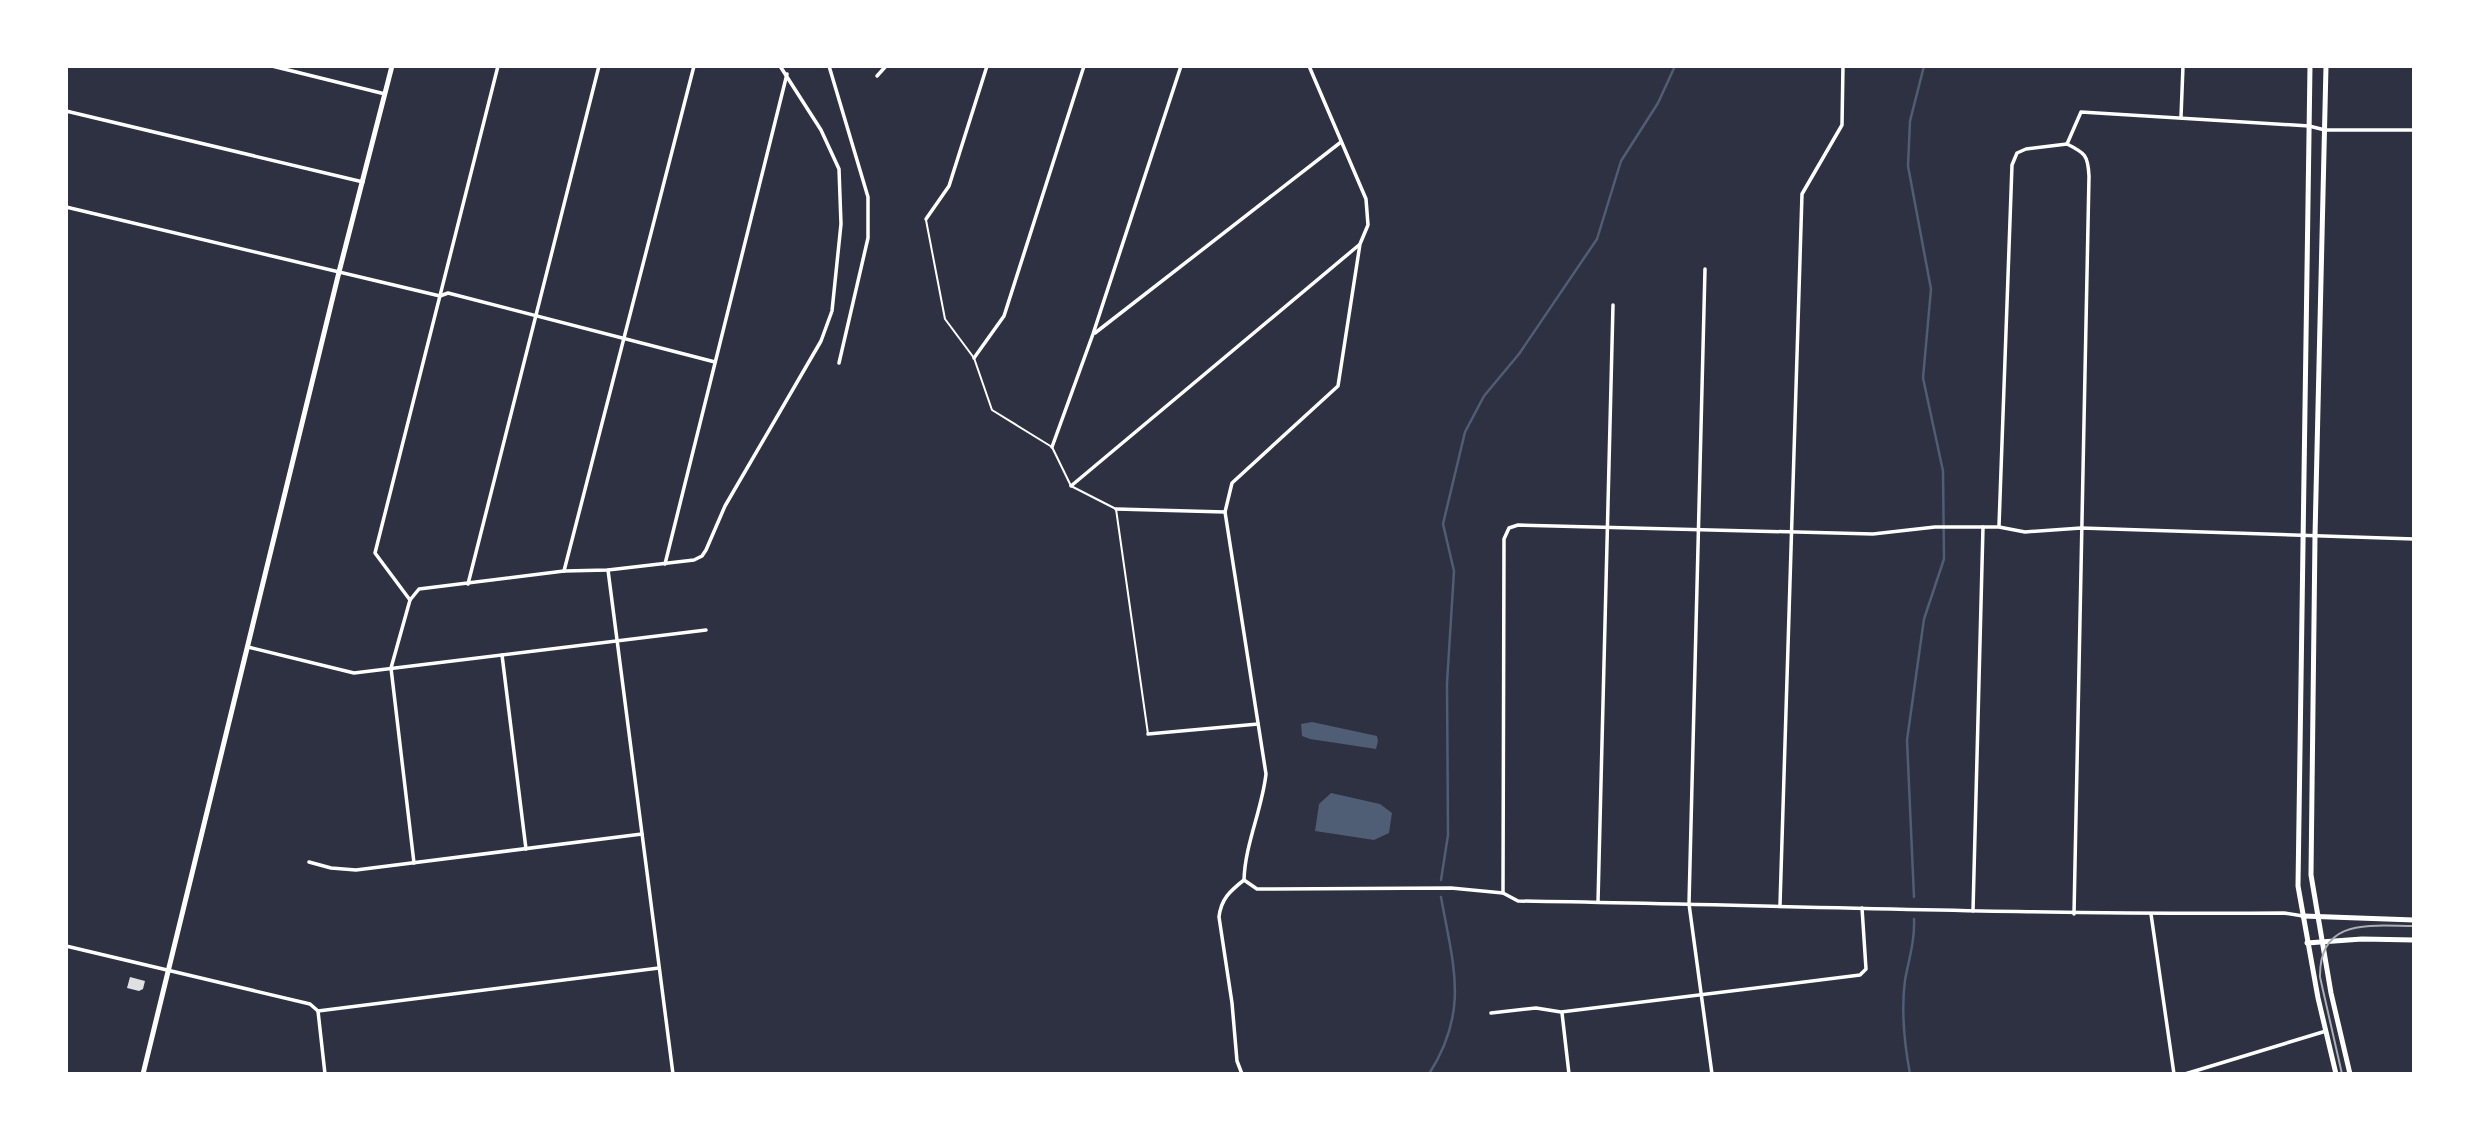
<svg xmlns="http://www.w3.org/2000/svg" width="2480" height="1140" viewBox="0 0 2480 1140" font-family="'IBM Plex Sans',sans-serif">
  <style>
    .water { fill: #4f5d75 }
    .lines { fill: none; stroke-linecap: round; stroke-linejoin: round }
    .stream { stroke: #4f5d75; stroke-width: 2.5 }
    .building { fill: #e0e0e3 }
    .service { stroke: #fff; stroke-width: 2 }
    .minor { stroke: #fff; stroke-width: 3.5 }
    .tertiary { stroke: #fff; stroke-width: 5 }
    .secondary { stroke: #fff; stroke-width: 5 }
    .tram { stroke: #abadb3; stroke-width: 2 }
  </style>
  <rect width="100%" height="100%" fill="#2d3142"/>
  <g class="water">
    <path d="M 1312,722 L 1377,736 L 1378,741 L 1376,749 L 1310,739 L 1302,736 L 1301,724 Z"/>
    <path d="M 1331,793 L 1380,804 L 1392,813 L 1389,833 L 1374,840 L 1315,831 L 1319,804 Z"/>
  </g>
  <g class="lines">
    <g class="stream">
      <path d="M 1441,880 L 1448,835 L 1447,683 L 1454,571 L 1443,524 L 1465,432 L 1484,396 L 1519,354 L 1597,239 L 1621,161 L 1658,103 L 1675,66"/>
      <path d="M 1914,897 L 1907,740 L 1924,619 L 1944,559 L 1943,471 L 1923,378 L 1931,289 L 1908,166 L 1910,121 L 1924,66"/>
      <path d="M 1429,1074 C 1470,1010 1453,965 1441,897"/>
      <path d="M 1910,1074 C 1904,1042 1901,1011 1905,980 C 1909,959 1915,940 1914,919"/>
    </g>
  </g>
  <path class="building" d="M 130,977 L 145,981 L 143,989 L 139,991 L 127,988 Z"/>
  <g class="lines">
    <path class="service" d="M 926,220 L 945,319 L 974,358 L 992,410 L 1052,447 L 1071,486 L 1116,509 L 1148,734"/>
    <g class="minor">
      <path d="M 272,66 L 385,94"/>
      <path d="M 829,66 L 868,197 L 868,238 L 839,363"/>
      <path d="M 877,76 L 886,66"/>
      <path d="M 66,111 L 363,182"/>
      <path d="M 2181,117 L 2183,66"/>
      <path d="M 66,207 L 440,296 L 448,293 L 715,362"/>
      <path d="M 926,219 L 949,186 L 987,66"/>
      <path d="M 1705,269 L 1689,904 L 1712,1074"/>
      <path d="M 1095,333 L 1341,142"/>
      <path d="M 974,358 L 1004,316 L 1084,66"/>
      <path d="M 1052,447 L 1093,334 L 1181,66"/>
      <path d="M 1071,486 L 1359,245"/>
      <path d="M 1116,509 L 1225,512"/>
      <path d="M 1999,526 L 2012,165 L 2017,153 L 2026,149 L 2067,144"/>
      <path d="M 665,564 L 787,74"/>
      <path d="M 608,570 L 673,1074"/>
      <path d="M 564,571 L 694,66"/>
      <path d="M 468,584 L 599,66"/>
      <path d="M 410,600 L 419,589 L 564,571 L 608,570 L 694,560 L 702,556 L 706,550 L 725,506 L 821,341 L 832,311 L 841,224 L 839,169 L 821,130 L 780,66"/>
      <path d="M 248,647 L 354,673 L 706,630"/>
      <path d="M 502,655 L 526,849"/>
      <path d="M 1148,734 L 1258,724"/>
      <path d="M 309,862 L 331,868 L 356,870 L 642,834"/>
      <path d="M 414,863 L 391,668 L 410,600 L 375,553 L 498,66"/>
      <path d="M 1244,880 L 1257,889 L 1273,889 L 1451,888 L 1503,893 L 1518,901 C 1773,905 2028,915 2284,913 L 2303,916"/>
      <path d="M 1503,893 L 1504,539 L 1509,528 L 1518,525 L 1873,534 L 1935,527 L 1999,527 L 2025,532 L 2081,528 L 2414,539"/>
      <path d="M 1598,902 L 1613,305"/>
      <path d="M 1780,905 L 1802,194 L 1842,125 L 1843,66"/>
      <path d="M 1973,911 L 1983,527"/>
      <path d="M 2074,914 L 2089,176 C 2088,155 2085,153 2067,144 L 2081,112 L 2309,126 L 2325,130 L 2414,130"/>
      <path d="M 2151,914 L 2174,1074"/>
      <path d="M 66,946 L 310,1004 L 318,1011 L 325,1074"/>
      <path d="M 318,1011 L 659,968"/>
      <path d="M 1491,1013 L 1536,1008 L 1561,1012 L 1860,975 L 1866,969 L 1862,908"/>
      <path d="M 1562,1013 L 1569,1074"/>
      <path d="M 1242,1074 L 1237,1061 L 1232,1003 L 1219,917 C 1221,899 1230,891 1244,880 C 1245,844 1262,810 1266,774 L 1225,512 L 1232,483 L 1338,386 L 1360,244 L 1368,225 L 1366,199 L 1309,66"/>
      <path d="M 2185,1074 L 2326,1031"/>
    </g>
    <path class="tertiary" d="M 143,1074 L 339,272 L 392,66"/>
    <g class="secondary">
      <path d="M 2310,66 L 2298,886 L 2318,998 L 2336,1074"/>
      <path d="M 2326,66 L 2315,536 L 2311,875 L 2331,993 L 2350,1074"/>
      <path d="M 2303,916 L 2414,920"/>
      <path d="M 2307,943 L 2362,939 L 2414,940"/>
    </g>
    <path class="tram" d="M 2342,1074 L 2320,977 C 2319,917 2371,926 2414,926"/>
  </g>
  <rect width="2480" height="1140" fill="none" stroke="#ffffff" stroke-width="136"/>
</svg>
